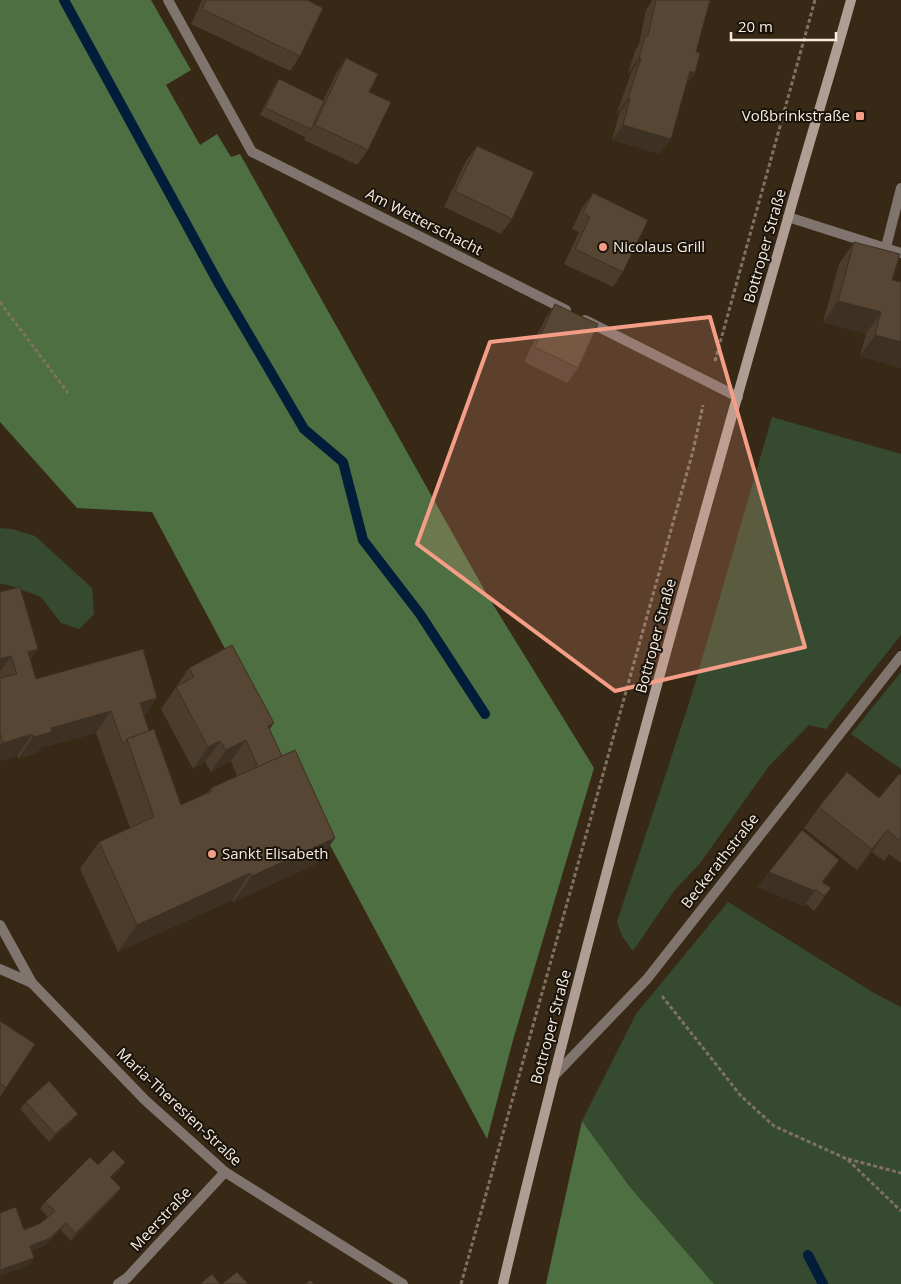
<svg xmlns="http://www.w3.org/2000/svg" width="901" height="1284" viewBox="0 0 901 1284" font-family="'Open Sans',sans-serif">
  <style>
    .green { fill: #354a2f }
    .forest { fill: #4d6f42 }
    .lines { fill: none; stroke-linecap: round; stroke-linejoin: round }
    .stream { stroke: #011d39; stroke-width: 10 }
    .path { stroke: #7f7261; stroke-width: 3; stroke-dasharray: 4 2.5; stroke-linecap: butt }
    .service { stroke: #80746e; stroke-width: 10 }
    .minor { stroke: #80746e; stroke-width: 10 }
    .secondary { stroke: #b09e94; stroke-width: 10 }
    .wall { fill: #4b3c2c }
    .shaded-wall { fill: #3d3124 }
    .building { fill: #574633; stroke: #3d3124 }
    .marked { fill: #f49e88; fill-opacity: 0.2; stroke: #f49e88; stroke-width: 4; stroke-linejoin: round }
    .poi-dot { fill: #f49e88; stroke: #1a130b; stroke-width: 2 }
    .labels { text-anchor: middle; stroke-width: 4; stroke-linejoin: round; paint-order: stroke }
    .poi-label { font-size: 15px; fill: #f6ece0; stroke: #1a130b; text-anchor: start }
    .street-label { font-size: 15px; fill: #f6ece0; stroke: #1a130b }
  </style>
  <rect width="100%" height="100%" fill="#382916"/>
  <g class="green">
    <path d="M 772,417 L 901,454 L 901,635 L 826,729 L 809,725 L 769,766 L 701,862 L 674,891 L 633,951 L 622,936 L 617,922 L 691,697 Z"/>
    <path d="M 0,528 L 12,529 L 35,536 L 92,588 L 94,614 L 79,629 L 61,623 L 41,597 L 8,585 L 0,584 Z"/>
    <path d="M 901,672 L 901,769 L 851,734 Z"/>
    <path d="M 728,902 L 874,993 L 901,1007 L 901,1284 L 714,1284 L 630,1187 L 582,1121 L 636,1014 Z"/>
  </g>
  <g class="forest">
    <path d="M 0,0 L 151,0 L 191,70 L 166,85 L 200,145 L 217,134 L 231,157 L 240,154 L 486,593 L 594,768 L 513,1040 L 487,1139 L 152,512 L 77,508 L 0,422 Z"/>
    <path d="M 582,1121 L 630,1187 L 714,1284 L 546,1284 Z"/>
  </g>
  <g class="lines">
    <g class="stream">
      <path d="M 64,0 L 219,284 L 304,429 L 343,462 L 363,540 L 420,614 L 485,714"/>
      <path d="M 808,1255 L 823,1284"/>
    </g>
    <g class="path">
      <path d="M 0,302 L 68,393"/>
      <path d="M 715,361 L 815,0"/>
      <path d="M 662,996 L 741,1096 L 774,1126 L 847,1159 L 901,1211"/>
      <path d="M 848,1159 L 901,1173"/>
      <path d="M 461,1284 L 693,451 L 703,405"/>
    </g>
    <path class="service" d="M 886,247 L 901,188"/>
    <g class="minor">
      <path d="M 168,0 L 252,152 L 566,310"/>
      <path d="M 788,217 L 901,253"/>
      <path d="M 585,320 L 738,397"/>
      <path d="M 0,925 L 32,983 L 145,1100 L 225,1172 L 403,1284"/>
      <path d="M 0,969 L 32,983"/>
      <path d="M 553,1077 L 647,979 L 901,656"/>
      <path d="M 118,1284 L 127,1278 L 225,1172"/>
    </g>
    <path class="secondary" d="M 503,1284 C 588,926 687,572 788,218 C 808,145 831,73 851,0"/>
  </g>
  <g class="wall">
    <path d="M 202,0 L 307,0 L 300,56 L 290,71 L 191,24 Z"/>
    <path d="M 652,0 L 710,0 L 696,52 L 695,73 L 686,85 L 660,154 L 612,140 L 619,114 L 617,113 L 631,73 L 628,73 L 635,51 L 639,44 L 646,10 L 651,3 Z"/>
    <path d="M 346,58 L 369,92 L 368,150 L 357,165 L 304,140 L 305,137 L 260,115 L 274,87 L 279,79 L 323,101 L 336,74 Z"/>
    <path d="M 477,146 L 512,219 L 501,234 L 444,207 L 466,161 Z"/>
    <path d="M 593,193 L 623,272 L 613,287 L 564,264 L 579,232 L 572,229 L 582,208 Z"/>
    <path d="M 854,242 L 892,280 L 901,282 L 901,368 L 860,356 L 866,334 L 823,322 L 839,264 Z"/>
    <path d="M 555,304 L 578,368 L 567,383 L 524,362 L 545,319 Z"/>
    <path d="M 0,592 L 30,660 L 36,679 L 144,716 L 149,731 L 181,805 L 208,792 L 211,788 L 237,776 L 231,761 L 211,772 L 205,762 L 193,769 L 161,709 L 189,668 L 274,723 L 269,729 L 282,756 L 335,838 L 316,864 L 233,902 L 232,900 L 118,952 L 80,869 L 99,842 L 130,828 L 96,733 L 40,748 L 37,753 L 18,759 L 17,756 L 0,761 Z"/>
    <path d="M 901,775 L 901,863 L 889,854 L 884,861 L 872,852 L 857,870 L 804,828 L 819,807 L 879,798 Z"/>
    <path d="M 839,860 L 823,882 L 831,888 L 814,911 L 806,904 L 804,906 L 758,887 L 769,872 Z"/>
    <path d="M 0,1021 L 6,1088 L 0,1097 Z"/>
    <path d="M 26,1102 L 78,1114 L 72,1121 L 49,1142 L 20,1109 Z"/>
    <path d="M 125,1162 L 120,1170 L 111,1178 L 115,1196 L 71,1241 L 61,1230 L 44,1246 L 31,1251 L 34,1258 L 28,1266 L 24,1230 L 41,1223 L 48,1217 L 40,1209 L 45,1202 L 98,1165 Z"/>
  </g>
  <g class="shaded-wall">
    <path d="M 639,58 L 641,58 L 631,73 L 628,73 Z"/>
    <path d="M 690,71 L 695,73 L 684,88 Z"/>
    <path d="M 628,98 L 630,99 L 619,114 L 617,113 Z"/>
    <path d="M 623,125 L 671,139 L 660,154 L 612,140 Z"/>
    <path d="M 838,301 L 881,312 L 866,334 L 823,322 Z"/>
    <path d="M 875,335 L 901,342 L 901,368 L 860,356 Z"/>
    <path d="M 38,649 L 23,670 L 28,652 Z"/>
    <path d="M 11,656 L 0,672 L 0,659 Z"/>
    <path d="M 157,698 L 142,720 L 140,703 Z"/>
    <path d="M 111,711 L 96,733 L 40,748 L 37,753 L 18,759 L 33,737 L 51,728 Z"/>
    <path d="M 274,723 L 259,744 L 268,726 Z"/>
    <path d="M 32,734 L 17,756 L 0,761 L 0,746 L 3,743 Z"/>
    <path d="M 246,740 L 231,761 L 211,772 L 226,750 Z"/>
    <path d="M 220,741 L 205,762 L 193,769 L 208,747 Z"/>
    <path d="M 887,830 L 872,852 L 857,870 L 872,849 Z"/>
    <path d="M 335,838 L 316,864 L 233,902 L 252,876 Z"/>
    <path d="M 839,860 L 829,875 L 817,890 L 822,882 Z"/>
    <path d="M 769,872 L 816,889 L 804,906 L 758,887 Z"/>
    <path d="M 250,873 L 232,900 L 118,952 L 137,925 Z"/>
    <path d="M 78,1114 L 72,1121 L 49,1142 L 55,1134 Z"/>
    <path d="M 125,1162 L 120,1170 L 105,1185 L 110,1177 Z"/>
    <path d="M 121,1188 L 115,1196 L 71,1241 L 76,1233 Z"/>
    <path d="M 66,1223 L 61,1230 L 44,1246 L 24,1254 L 30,1246 Z"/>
    <path d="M 34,1258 L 28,1266 L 0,1276 L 0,1270 Z"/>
  </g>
  <g class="building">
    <path d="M 206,0 L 307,0 L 323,8 L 300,56 L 202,9 Z"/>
    <path d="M 656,0 L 710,0 L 696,52 L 700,53 L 695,73 L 690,71 L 671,139 L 623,125 L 630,99 L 628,98 L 641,58 L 639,58 L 645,36 L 648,36 Z"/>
    <path d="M 346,58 L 378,74 L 369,92 L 391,102 L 368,150 L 315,125 Z"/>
    <path d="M 279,79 L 324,101 L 311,129 L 265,108 Z"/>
    <path d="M 477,146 L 534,172 L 512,219 L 455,191 Z"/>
    <path d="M 593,193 L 648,220 L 623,272 L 575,249 L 590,217 L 583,213 Z"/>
    <path d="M 854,242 L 900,254 L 892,280 L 901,282 L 901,342 L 875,335 L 881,312 L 838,301 Z"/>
    <path d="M 555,304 L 598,324 L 578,368 L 535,347 Z"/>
    <path d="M 20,587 L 38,649 L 28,652 L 36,679 L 143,649 L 157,698 L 140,703 L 149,731 L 127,739 L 123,744 L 111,711 L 51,728 L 52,732 L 33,737 L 32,734 L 3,743 L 0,733 L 0,678 L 17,674 L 11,656 L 0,659 L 0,592 Z"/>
    <path d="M 232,645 L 274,723 L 268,726 L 282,756 L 258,767 L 246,740 L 226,750 L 220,741 L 208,747 L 176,687 L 194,677 L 189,668 Z"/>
    <path d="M 154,729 L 181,805 L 212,791 L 211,788 L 295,750 L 335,838 L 252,876 L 250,873 L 137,925 L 99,842 L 154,817 L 127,739 Z"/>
    <path d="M 847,772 L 879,798 L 899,774 L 901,775 L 901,837 L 899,840 L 887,830 L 872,849 L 819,807 Z"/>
    <path d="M 802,830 L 839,860 L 822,882 L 831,888 L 824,896 L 816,889 L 815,891 L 769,872 Z"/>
    <path d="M 0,1021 L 35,1044 L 6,1088 L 0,1083 Z"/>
    <path d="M 49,1081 L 78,1114 L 55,1134 L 26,1102 Z"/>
    <path d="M 113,1150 L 125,1162 L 110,1177 L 121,1188 L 76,1233 L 66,1223 L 50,1238 L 30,1246 L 34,1258 L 0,1270 L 0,1213 L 16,1207 L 24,1230 L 41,1223 L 55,1211 L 45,1202 L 90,1157 L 98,1165 Z"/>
    <path d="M 237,1272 L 248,1284 L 222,1284 Z"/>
    <path d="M 212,1274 L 220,1284 L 200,1284 Z"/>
    <path d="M 310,1280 L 314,1284 L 305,1284 Z"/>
  </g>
  <path class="marked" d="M 710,317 L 805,647 L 615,691 L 417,544 L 490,342 Z"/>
  <g class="poi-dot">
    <rect x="855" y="111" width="10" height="10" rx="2.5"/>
    <circle cx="603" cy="247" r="5"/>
    <circle cx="212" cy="854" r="5"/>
  </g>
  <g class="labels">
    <g class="poi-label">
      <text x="850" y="121" text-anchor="end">Voßbrinkstraße</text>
      <text x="613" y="252">Nicolaus Grill</text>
      <text x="222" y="859">Sankt Elisabeth</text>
    </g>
    <g class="street-label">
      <text transform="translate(424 222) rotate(27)" y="5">Am Wetterschacht</text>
      <text transform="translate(765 246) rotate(-74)" y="5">Bottroper Straße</text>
      <text transform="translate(656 636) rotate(-75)" y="5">Bottroper Straße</text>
      <text transform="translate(720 861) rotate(-52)" y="5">Beckerathstraße</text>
      <text transform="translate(551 1027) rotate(-75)" y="5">Bottroper Straße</text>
      <text transform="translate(179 1107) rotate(43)" y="5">Maria-Theresien-Straße</text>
      <text transform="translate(161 1219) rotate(-47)" y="5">Meerstraße</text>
    </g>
  </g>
  <path d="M731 32v8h105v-8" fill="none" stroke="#f6ece0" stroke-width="2.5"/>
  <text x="738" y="32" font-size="15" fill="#f6ece0" stroke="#1a130b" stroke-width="4" paint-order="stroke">20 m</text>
</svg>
